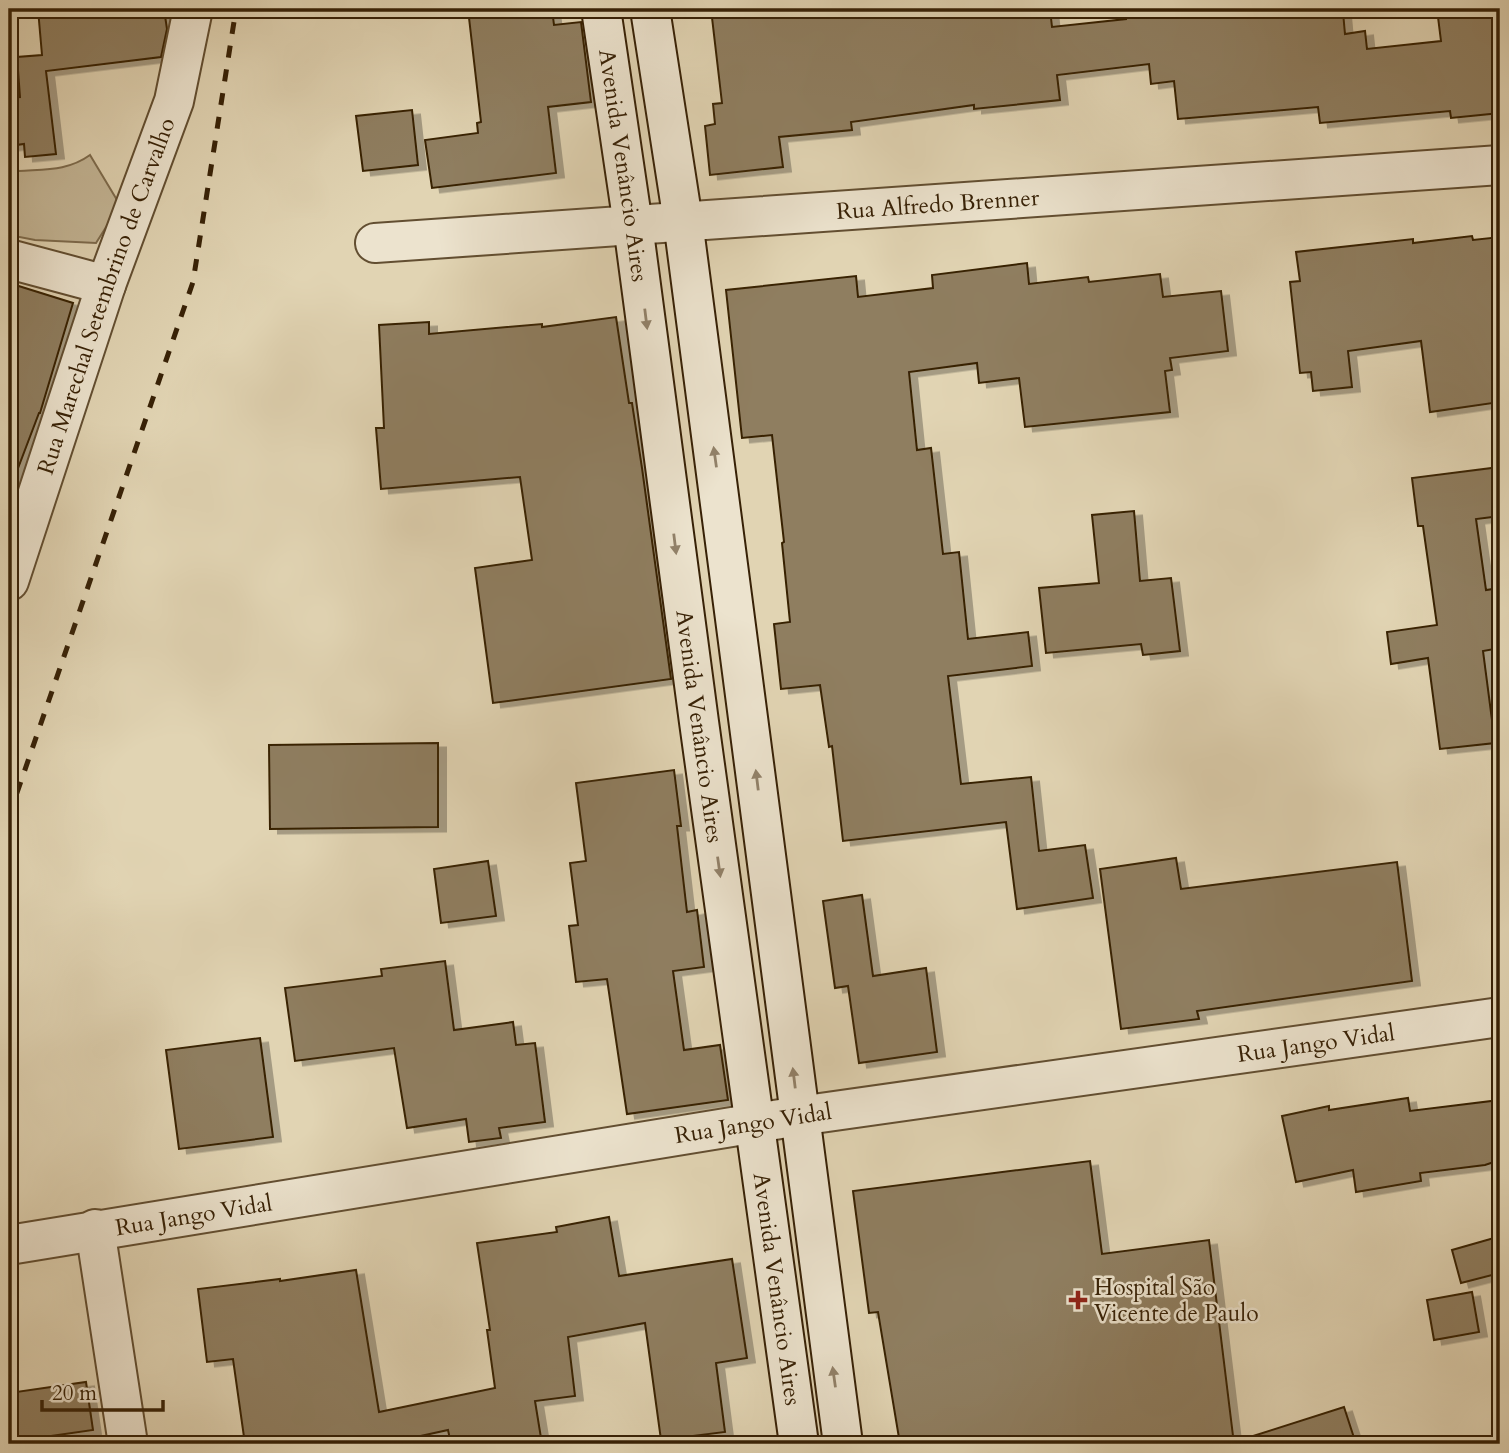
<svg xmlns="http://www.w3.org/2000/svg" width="1509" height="1453" viewBox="0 0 1509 1453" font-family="Cardo,serif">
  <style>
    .green { fill: #c4b696; stroke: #7e6c4e; stroke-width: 2 }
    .building { fill: #8f7e60; stroke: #372106; stroke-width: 2; filter: url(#shadow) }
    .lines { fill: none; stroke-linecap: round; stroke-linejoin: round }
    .minor-casing { stroke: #624e31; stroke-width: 42 }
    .tertiary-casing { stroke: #624e31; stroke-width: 42 }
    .secondary-casing { stroke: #372106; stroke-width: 42 }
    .minor { stroke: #ece3ce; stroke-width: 38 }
    .tertiary { stroke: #ece3ce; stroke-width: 38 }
    .secondary { stroke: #ece3ce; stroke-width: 38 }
    .rail { stroke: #372106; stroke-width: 5; stroke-dasharray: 12 12; stroke-linecap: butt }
    .oneway { fill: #92826a }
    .poi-dot { fill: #8f2418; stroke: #ece3ce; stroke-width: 2.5 }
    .labels { text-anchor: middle; stroke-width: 5; stroke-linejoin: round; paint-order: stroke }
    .street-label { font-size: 23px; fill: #372106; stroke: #ece3ce }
    .poi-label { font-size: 23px; fill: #372106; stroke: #ece3ce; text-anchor: start }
  </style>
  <defs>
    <filter id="shadow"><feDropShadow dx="8" dy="4.5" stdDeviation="0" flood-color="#0004"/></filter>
  </defs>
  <rect width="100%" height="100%" fill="#e1d4b3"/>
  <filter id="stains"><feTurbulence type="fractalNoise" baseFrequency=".00286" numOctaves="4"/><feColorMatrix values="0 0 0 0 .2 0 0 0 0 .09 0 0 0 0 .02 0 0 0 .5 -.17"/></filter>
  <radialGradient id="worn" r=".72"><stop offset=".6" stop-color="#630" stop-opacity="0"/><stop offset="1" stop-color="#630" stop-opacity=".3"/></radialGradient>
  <path class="green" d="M 90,155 L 120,205 L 96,243 L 35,240 L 9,235 L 9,162 L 19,171 C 45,169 68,171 90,155 Z"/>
  <g class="building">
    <path d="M 38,9 L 164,9 L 167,29 L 161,57 L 46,71 L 56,154 L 25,157 L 24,144 L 9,146 L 9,98 L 20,97 L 17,57 L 42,55 Z"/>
    <path d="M 468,9 L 552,9 L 554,25 L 581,22 L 591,102 L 548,107 L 556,173 L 432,188 L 425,140 L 478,133 L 477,123 L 481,122 Z"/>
    <path d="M 711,9 L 1050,9 L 1052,27 L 1126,19 L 1125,9 L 1304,9 L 1304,16 L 1343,12 L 1345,34 L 1365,31 L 1367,49 L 1441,41 L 1437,9 L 1500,9 L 1500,113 L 1451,118 L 1450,111 L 1320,123 L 1318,107 L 1178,119 L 1174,81 L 1151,84 L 1149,64 L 1057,75 L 1060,100 L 974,109 L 974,105 L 851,122 L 852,130 L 779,137 L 783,167 L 710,175 L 705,126 L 715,124 L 713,104 L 722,103 Z"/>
    <path d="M 412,110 L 418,165 L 363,171 L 356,116 Z"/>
    <path d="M 1472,236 L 1473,240 L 1500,237 L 1500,402 L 1430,412 L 1421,341 L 1348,351 L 1352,387 L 1313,391 L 1311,372 L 1300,373 L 1290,282 L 1300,281 L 1296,252 L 1413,239 L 1413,243 Z"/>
    <path d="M 1027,263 L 1029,284 L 1088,277 L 1089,282 L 1160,274 L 1163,297 L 1221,291 L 1228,351 L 1170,358 L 1172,370 L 1165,371 L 1170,412 L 1025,427 L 1019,378 L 979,383 L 977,363 L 909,372 L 917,450 L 931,448 L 943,554 L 959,552 L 968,639 L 1028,632 L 1032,666 L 948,676 L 961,784 L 1031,777 L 1039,851 L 1085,845 L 1093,898 L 1017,909 L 1006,822 L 843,841 L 832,746 L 829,747 L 820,685 L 781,689 L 774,624 L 790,622 L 782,543 L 784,542 L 772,435 L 742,438 L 726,290 L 856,276 L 858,297 L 933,288 L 932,275 Z"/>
    <path d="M 9,283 L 73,303 L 40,413 L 39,413 L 12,484 L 9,483 Z"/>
    <path d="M 616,317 L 629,403 L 632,403 L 642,468 L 671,679 L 493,703 L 475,568 L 532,560 L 520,477 L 381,489 L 376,428 L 384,428 L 379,325 L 429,322 L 429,334 L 542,324 L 542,327 Z"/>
    <path d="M 1500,467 L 1500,516 L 1476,519 L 1486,590 L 1500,588 L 1500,648 L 1483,651 L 1495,743 L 1440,749 L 1428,658 L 1391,664 L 1387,632 L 1437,625 L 1423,526 L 1418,526 L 1412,478 Z"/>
    <path d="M 1134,511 L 1140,581 L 1171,578 L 1180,651 L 1143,655 L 1141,644 L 1046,653 L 1039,588 L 1099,583 L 1092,515 Z"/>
    <path d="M 438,743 L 438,827 L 270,829 L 269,745 Z"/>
    <path d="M 674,770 L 681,826 L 677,826 L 687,912 L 697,910 L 704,967 L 673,971 L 684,1050 L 720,1045 L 728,1100 L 627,1114 L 607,979 L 576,982 L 569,926 L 578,925 L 570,863 L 586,861 L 576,783 Z"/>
    <path d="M 1176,858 L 1181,889 L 1397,862 L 1412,981 L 1197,1011 L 1199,1019 L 1121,1029 L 1100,869 Z"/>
    <path d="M 488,861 L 496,916 L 441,923 L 434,869 Z"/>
    <path d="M 862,895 L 873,976 L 926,968 L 937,1052 L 859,1063 L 848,986 L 835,988 L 823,901 Z"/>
    <path d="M 445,961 L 454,1030 L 513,1022 L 516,1045 L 535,1043 L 545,1122 L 499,1128 L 501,1138 L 469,1142 L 466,1119 L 407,1128 L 394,1048 L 295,1061 L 285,988 L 382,976 L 381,969 Z"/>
    <path d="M 260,1038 L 273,1137 L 179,1149 L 166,1050 Z"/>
    <path d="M 1408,1098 L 1410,1111 L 1500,1100 L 1500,1160 L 1485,1165 L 1420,1173 L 1421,1181 L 1356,1192 L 1353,1170 L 1296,1182 L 1282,1116 L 1329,1106 L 1329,1110 Z"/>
    <path d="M 1090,1161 L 1102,1254 L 1209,1240 L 1234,1444 L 900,1444 L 878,1312 L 869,1313 L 853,1191 Z"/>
    <path d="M 609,1217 L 619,1276 L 732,1259 L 747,1358 L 716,1363 L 725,1432 L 661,1440 L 645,1323 L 568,1337 L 575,1396 L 535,1401 L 542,1444 L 451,1444 L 448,1430 L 384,1444 L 245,1444 L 233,1359 L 207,1362 L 198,1289 L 280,1279 L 280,1281 L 356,1270 L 379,1412 L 495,1388 L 487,1330 L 490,1330 L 477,1243 L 557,1232 L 556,1227 Z"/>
    <path d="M 1494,1238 L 1500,1261 L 1500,1273 L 1461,1283 L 1452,1250 Z"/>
    <path d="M 1472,1292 L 1479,1332 L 1434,1340 L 1427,1300 Z"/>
    <path d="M 86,1382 L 93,1430 L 9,1442 L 9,1393 Z"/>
    <path d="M 1344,1407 L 1356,1444 L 1251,1444 L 1250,1437 Z"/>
  </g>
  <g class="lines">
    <g class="minor-casing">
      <g id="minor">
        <path id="s1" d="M 375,243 L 1500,165"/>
        <path d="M 9,259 L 106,285"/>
        <path id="s2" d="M 9,581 L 106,285 L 174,101 L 193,9"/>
        <path id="s3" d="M 799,1116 L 1500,1017"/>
        <path d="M 95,1229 L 128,1444"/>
      </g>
    </g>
    <g class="tertiary-casing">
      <g id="tertiary">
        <path id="s4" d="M 9,1245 L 799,1116"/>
      </g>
    </g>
    <g class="secondary-casing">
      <g id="secondary">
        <path id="s5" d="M 601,9 L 633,225 L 699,722 L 799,1444"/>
        <path d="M 650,9 L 683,221 L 843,1444"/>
      </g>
    </g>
    <use href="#minor" class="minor"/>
    <use href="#tertiary" class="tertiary"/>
    <use href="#secondary" class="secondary"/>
    <path class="rail" d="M 9,816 L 193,282 L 236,9"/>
  </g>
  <defs><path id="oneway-solid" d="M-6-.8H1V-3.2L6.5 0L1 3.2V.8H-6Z" transform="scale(1.75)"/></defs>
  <g class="oneway">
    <use href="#oneway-solid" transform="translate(646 319) rotate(83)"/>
    <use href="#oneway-solid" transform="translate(715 457) rotate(-98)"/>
    <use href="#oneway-solid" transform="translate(675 544) rotate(83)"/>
    <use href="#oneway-solid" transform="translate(757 780) rotate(-97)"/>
    <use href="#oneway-solid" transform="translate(719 867) rotate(82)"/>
    <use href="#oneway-solid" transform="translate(794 1078) rotate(-97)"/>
    <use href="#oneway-solid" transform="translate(834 1377) rotate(-98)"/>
  </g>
  <path class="poi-dot" d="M1074.5 1289.5h7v7h7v7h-7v7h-7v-7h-7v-7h7z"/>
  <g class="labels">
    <g class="street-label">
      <text dy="8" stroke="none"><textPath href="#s5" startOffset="158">Avenida Venâncio Aires</textPath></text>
      <text dy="8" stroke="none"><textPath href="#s1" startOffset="564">Rua Alfredo Brenner</textPath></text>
      <text dy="8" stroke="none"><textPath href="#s2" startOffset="301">Rua Marechal Setembrino de Carvalho</textPath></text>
      <text dy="8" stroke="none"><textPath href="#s5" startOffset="724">Avenida Venâncio Aires</textPath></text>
      <text dy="8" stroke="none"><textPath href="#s3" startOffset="522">Rua Jango Vidal</textPath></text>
      <text transform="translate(753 1123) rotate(-9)" y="8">Rua Jango Vidal</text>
      <text dy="8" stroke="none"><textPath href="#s4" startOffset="187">Rua Jango Vidal</textPath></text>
      <text dy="8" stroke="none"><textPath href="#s5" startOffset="1292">Avenida Venâncio Aires</textPath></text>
    </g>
    <g class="poi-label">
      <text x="1094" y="1295">Hospital São<tspan x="1094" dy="26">Vicente de Paulo</tspan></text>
    </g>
  </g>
  <rect width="1509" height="1453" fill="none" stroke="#e1d4b3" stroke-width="35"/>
  <rect x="10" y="10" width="1488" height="1432" fill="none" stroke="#372106" stroke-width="3.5"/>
  <rect x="18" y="18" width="1474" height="1418" fill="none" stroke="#372106" stroke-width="2"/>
  <path d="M42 1400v10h121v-10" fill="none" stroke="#372106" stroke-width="3.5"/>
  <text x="52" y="1400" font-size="21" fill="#372106" stroke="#ece3ce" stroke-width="5" paint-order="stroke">20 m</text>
  <rect width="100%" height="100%" filter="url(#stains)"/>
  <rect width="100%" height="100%" fill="url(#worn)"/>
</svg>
